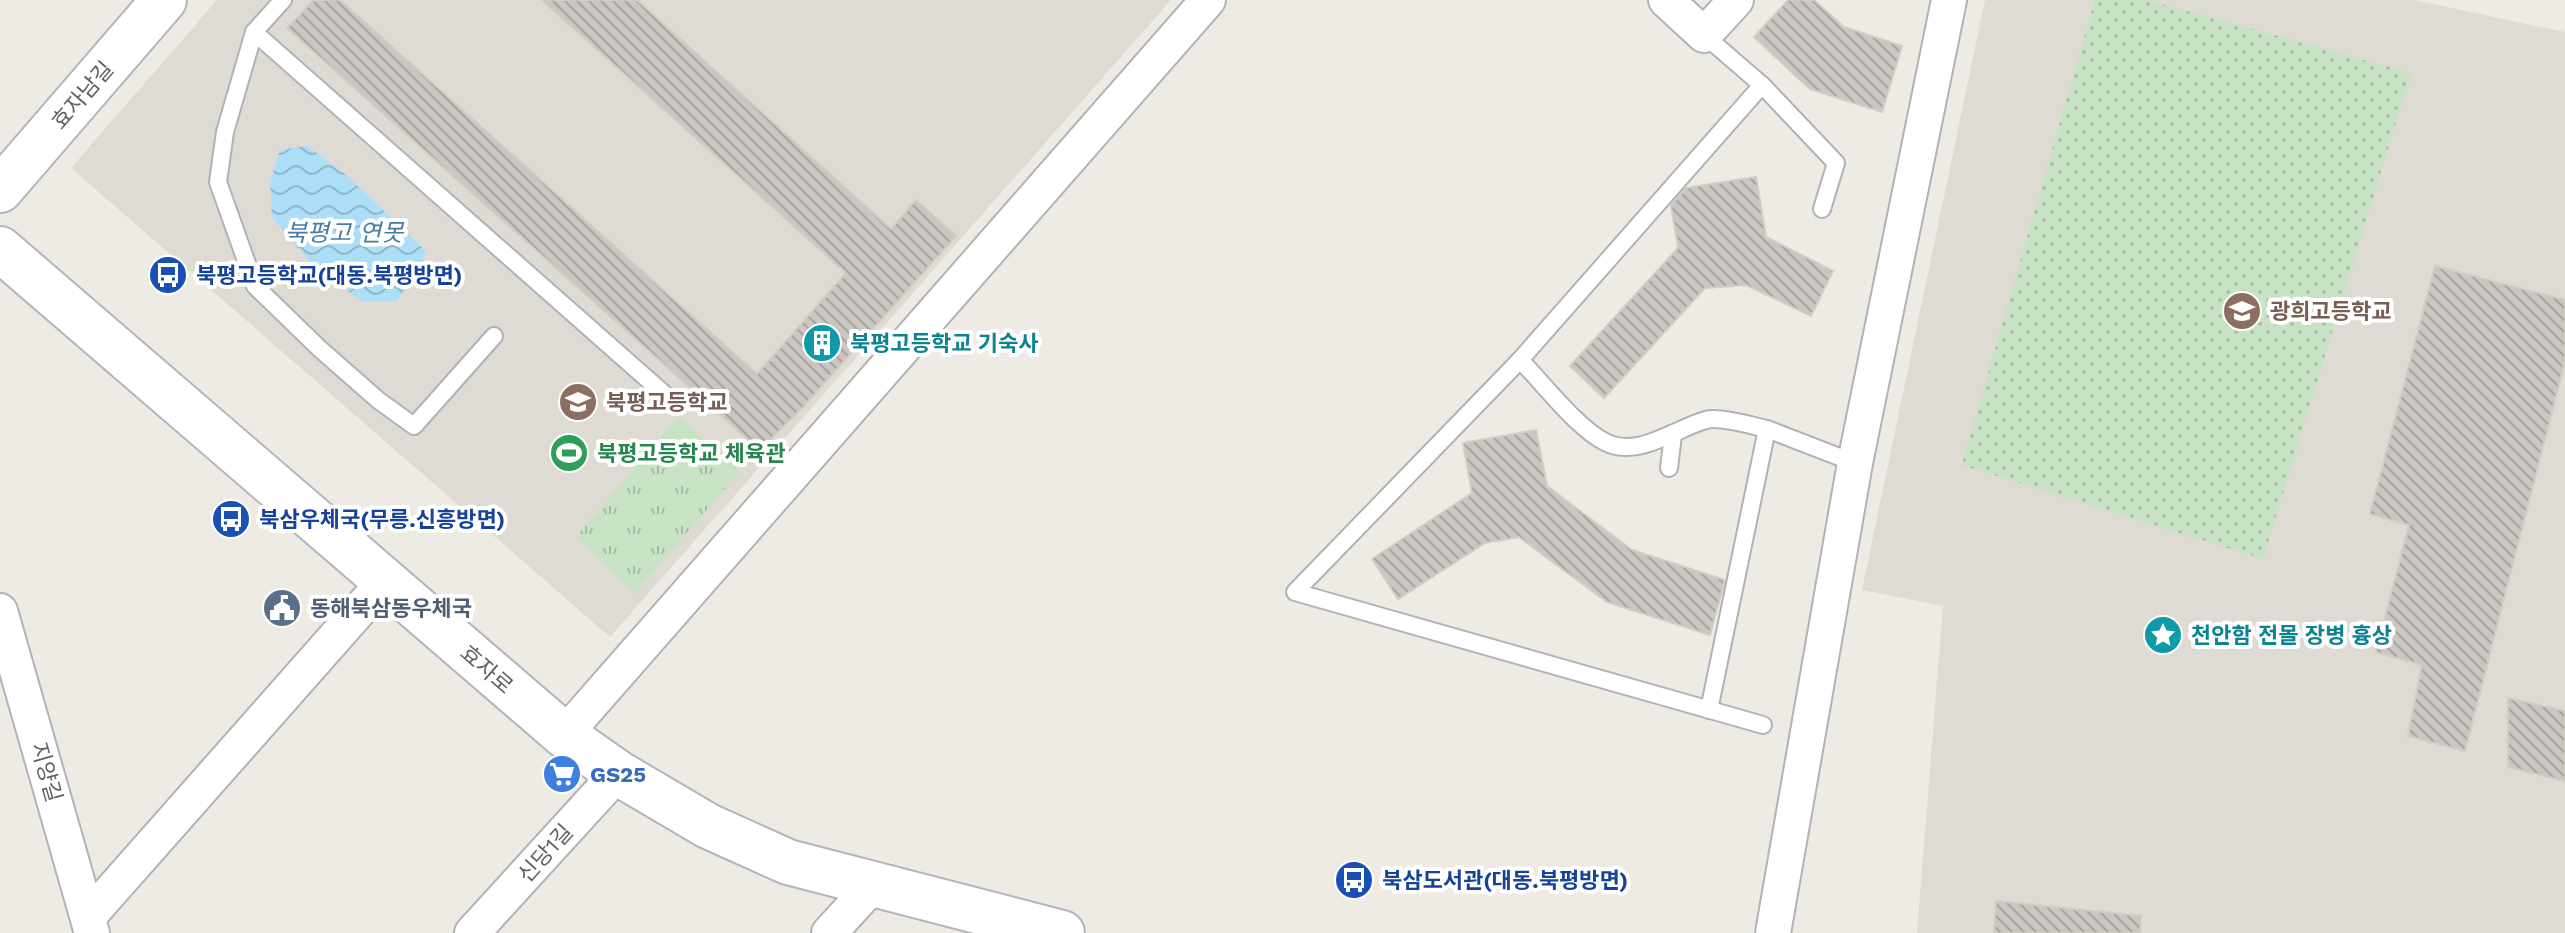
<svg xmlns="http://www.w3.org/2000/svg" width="2565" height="933" viewBox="0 0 2565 933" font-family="'Work Sans','Noto Sans KR',sans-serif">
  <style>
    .education { fill: #dedad4 }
    .grass { fill: url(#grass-tufts) }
    .park { fill: url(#park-dots) }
    .water { fill: url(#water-waves) }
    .building { fill: url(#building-back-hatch); stroke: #d2ccc4; stroke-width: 2 }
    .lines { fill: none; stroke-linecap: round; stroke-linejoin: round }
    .lane-casing { stroke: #b0b3b6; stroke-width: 20 }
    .street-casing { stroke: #b0b3b6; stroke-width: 38 }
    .secondary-casing { stroke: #b2b5b9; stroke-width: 48 }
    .lane { stroke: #fff; stroke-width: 16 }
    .street { stroke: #fff; stroke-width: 34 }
    .secondary { stroke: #fff; stroke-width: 44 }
    .labels { text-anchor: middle; stroke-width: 8; stroke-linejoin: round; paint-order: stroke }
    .street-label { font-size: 22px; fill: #5d6164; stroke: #fff }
    .transit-label { font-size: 22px; font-weight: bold; fill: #164399; stroke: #fff; text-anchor: start }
    .education-label { font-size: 22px; font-weight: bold; fill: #785e54; stroke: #fff; text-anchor: start }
    .culture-label { font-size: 22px; font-weight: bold; fill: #0d838f; stroke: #fff; text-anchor: start }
    .leisure-label { font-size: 22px; font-weight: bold; fill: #27864d; stroke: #fff; text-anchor: start }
    .service-label { font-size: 22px; font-weight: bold; fill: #4e5e75; stroke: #fff; text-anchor: start }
    .shop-label { font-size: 22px; font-weight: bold; fill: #366cbe; stroke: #fff; text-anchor: start }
    .water-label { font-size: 24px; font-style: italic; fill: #477ca0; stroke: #fff }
  </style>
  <defs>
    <pattern id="grass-tufts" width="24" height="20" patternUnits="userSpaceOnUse" patternTransform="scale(2)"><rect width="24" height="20" fill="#c8e3c4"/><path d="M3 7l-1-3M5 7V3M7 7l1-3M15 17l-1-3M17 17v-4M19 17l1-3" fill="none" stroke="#a6bba3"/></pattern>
    <pattern id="park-dots" width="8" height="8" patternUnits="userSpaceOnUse" patternTransform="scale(2)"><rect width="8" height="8" fill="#c8e3c4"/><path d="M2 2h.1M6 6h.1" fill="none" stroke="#a6bba3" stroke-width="1.8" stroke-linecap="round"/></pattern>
    <pattern id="water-waves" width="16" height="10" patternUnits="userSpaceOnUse" patternTransform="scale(2)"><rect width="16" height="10" fill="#acdff7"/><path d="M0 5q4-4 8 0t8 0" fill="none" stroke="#8fb8cc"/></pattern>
    <pattern id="building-back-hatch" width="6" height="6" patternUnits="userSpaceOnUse" patternTransform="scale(2)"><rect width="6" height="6" fill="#cac6c2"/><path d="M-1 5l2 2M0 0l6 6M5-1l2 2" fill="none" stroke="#a7a4a1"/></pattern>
  </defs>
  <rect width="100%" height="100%" fill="#eeebe5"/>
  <g class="education">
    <path d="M 217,0 L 1171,0 L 610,637 L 71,168 Z"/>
    <path d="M 1985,0 L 2414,0 L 2565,32 L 2565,933 L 1917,933 L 1943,606 L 1862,590 Z"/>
  </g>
  <path class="grass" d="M 678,417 L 740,471 L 635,593 L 576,537 Z"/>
  <path class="park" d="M 2095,0 L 2147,0 L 2411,73 L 2263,559 L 1962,465 Z"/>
  <path class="water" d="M 307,146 L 344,173 L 426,251 L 417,274 L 395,302 L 361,301 L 311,263 L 272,217 L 270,182 L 280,150 Z"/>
  <g class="building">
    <path d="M 314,0 L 340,0 L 757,374 L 846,273 L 542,0 L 637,0 L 891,229 L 916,200 L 956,236 L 803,407 L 760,450 L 287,28 Z"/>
    <path d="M 1788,0 L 1814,0 L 1844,27 L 1902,46 L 1882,112 L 1810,89 L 1754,37 Z"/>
    <path d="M 1756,177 L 1766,237 L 1833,271 L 1811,316 L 1746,285 L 1705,288 L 1604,398 L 1570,366 L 1678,248 L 1671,205 L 1686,188 Z"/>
    <path d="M 2435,266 L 2565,300 L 2565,361 L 2465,751 L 2408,736 L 2422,665 L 2376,652 L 2409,525 L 2370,514 Z"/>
    <path d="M 1536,430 L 1547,486 L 1632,550 L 1725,580 L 1710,635 L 1607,602 L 1519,537 L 1485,543 L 1398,599 L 1372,559 L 1472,493 L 1463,443 Z"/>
    <path d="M 2508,698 L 2565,711 L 2565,781 L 2508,767 Z"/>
    <path d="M 1996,901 L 2141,916 L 2140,933 L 1994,933 Z"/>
  </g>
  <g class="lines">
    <g class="lane-casing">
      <g id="lane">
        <path d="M 283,0 L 254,32 L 225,132 L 218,182 L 255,286 L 320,349 L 378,400 L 414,426 L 494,336"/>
        <path d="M 254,32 L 670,399"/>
        <path d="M 1704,35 L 1762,85 L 1836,163 L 1822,209"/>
        <path d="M 1762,85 L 1520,360 L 1295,592 L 1763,725"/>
        <path d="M 1520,360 C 1543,383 1577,428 1605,442 C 1638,459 1676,428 1706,420 C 1719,416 1753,426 1767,429"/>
        <path d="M 1669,468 L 1673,435"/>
        <path d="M 1709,710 L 1767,429 L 1855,463"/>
      </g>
    </g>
    <g class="street-casing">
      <g id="street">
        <path d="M 1666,0 L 1704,35 L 1736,0"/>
        <path d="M 0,611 L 92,933"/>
        <path d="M 564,735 L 1208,0"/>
        <path d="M 89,916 L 385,581"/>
        <path d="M 472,933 L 618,773"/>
        <path d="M 829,933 L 874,884"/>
        <path d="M 1773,933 L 1855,463 L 1949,0"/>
      </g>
    </g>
    <g class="secondary-casing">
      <g id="secondary">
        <path d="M 0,190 L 164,0"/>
        <path d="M 0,249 L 564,735 L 618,773 L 708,826 L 788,862 L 1062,933"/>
      </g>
    </g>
    <use href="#lane" class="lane"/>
    <use href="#street" class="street"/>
    <use href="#secondary" class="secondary"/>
  </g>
  <defs>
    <g id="bus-disc" transform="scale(2)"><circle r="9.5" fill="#1a4fb4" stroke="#fff"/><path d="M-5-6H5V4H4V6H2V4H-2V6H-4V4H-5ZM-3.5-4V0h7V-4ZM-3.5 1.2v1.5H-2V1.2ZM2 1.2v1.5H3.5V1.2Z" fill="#fff"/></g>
    <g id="school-disc" transform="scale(2)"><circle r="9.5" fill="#8d6e63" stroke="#fff"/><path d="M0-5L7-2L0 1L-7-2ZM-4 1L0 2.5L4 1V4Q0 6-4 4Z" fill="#fff"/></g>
    <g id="building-disc" transform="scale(2)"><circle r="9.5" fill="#0f9aa8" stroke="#fff"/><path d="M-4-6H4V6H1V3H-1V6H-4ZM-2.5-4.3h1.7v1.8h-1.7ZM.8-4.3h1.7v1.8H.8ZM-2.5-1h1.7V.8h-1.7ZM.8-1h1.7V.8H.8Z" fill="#fff"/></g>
    <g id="stadium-disc" transform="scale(2)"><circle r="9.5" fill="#2e9e5b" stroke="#fff"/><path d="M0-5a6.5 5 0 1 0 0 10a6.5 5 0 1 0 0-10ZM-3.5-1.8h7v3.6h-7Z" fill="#fff"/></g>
    <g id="civic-disc" transform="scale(2)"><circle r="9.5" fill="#5c6f8a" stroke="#fff"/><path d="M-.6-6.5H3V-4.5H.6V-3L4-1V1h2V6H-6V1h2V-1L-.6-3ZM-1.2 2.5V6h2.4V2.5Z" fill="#fff"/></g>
    <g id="sight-disc" transform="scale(2)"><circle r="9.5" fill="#0f9aa8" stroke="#fff"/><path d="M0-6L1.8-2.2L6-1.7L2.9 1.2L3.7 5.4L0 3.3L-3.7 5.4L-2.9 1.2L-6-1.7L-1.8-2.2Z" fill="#fff"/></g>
    <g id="supermarket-disc" transform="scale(2)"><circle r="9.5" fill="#3f7fe0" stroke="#fff"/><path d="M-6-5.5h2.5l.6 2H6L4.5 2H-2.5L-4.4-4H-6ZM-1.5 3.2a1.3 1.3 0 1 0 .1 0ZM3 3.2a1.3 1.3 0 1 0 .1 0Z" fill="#fff"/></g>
  </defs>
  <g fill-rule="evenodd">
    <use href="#bus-disc" x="168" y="275"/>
    <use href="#school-disc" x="2242" y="311"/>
    <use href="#building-disc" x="822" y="343"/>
    <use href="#school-disc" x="578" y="402"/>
    <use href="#stadium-disc" x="569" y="453"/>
    <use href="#bus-disc" x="231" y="519"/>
    <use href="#civic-disc" x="282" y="608"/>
    <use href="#sight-disc" x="2163" y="635"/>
    <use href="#supermarket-disc" x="562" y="774"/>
    <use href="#bus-disc" x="1354" y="880"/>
  </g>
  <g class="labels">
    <g class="street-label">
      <text transform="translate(82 95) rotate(-49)" y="8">효자남길</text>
      <text transform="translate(487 669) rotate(41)" y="8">효자로</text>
      <text transform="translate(47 772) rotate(74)" y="8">지양길</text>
      <text transform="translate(545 853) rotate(-48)" y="8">신당1길</text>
    </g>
    <g class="transit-label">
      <text x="196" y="283">북평고등학교(대동.북평방면)</text>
      <text x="259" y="527">북삼우체국(무릉.신흥방면)</text>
      <text x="1382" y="888">북삼도서관(대동.북평방면)</text>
    </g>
    <g class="education-label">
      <text x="2270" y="319">광희고등학교</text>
      <text x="606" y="410">북평고등학교</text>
    </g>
    <g class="culture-label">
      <text x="850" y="351">북평고등학교 기숙사</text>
      <text x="2191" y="643">천안함 전몰 장병 흉상</text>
    </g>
    <g class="leisure-label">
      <text x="597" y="461">북평고등학교 체육관</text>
    </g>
    <g class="service-label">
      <text x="310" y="616">동해북삼동우체국</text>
    </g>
    <g class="shop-label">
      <text x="590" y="782">GS25</text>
    </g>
    <g class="water-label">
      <text x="344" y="241">북평고 연못</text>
    </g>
  </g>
</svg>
